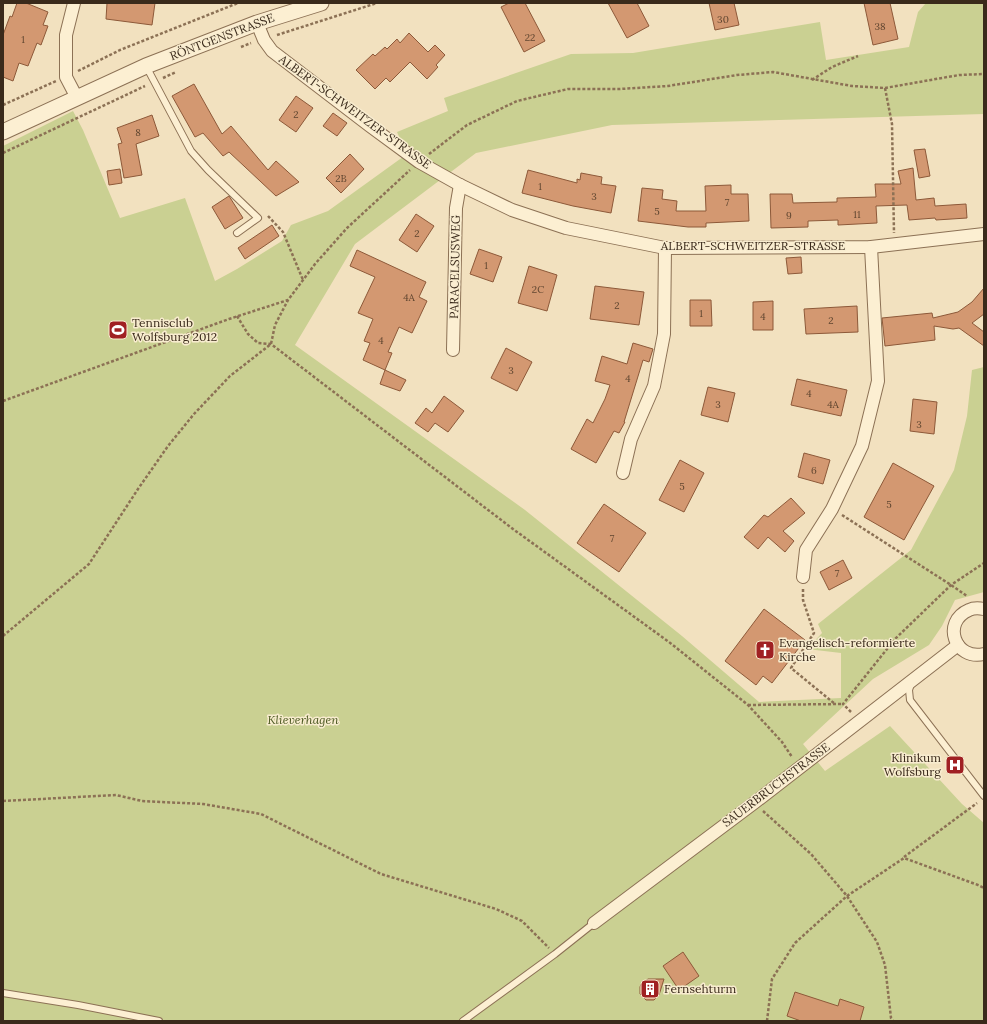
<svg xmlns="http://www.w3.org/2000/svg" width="987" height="1024" viewBox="0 0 987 1024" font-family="Lora,serif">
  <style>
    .green { fill: #cad092 }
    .building { fill: #d39871; stroke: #8d5939 }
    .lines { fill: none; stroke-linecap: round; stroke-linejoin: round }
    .service-casing { stroke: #8c7155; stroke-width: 8 }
    .minor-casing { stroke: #8c7155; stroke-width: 14 }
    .tertiary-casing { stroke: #8c7155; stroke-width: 17 }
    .path { stroke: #8c7155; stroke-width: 2.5; stroke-dasharray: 3 2; stroke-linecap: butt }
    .service { stroke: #fcefd2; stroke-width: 6 }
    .minor { stroke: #fcefd2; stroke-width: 12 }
    .tertiary { stroke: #fcefd2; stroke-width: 15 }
    .labels { text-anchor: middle; stroke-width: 3; stroke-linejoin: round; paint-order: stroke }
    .number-label { font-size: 10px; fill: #604630 }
    .street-label { font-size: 12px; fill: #3a2a1b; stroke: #f8eccf }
    .poi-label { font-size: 12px; fill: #3a2a1b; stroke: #f8eccf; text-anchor: start }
    .park-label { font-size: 12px; font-style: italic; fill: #4b5820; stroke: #f8eccf }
  </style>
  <rect width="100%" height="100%" fill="#f2e1bf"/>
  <path class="green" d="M 926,3 L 984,3 L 984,114 L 612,125 L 476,153 L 355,244 L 295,345 L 525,510 L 682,636 L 759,702 L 841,698 L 841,653 L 807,649 L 822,633 L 818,624 L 911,550 L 954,470 L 967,416 L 972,370 L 984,367 L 984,592 L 955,600 L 942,626 L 929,645 L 873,679 L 803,744 L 825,771 L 890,726 L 962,804 L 984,823 L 984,1021 L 3,1021 L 3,146 L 73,111 L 83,130 L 120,218 L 185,198 L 215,281 L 237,269 L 282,241 L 291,225 L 328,211 L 407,154 L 397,132 L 448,111 L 444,98 L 571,54 L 633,53 L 820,22 L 826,60 L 909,47 L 918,12 Z"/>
  <g class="building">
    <path d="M 17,3 L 26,3 L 48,12 L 43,25 L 48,26 L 41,45 L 37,43 L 28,66 L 19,63 L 13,81 L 3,77 L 3,35 L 10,16 L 12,17 Z"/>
    <path d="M 107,3 L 155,3 L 152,25 L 106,19 Z"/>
    <path d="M 509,3 L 525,3 L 545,41 L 524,52 L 501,7 Z"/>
    <path d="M 608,3 L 637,3 L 649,26 L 627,38 Z"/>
    <path d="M 709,3 L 734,3 L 739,25 L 715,30 Z"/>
    <path d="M 864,3 L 890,3 L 898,39 L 873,45 Z"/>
    <path d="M 409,33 L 428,52 L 435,45 L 445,55 L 436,65 L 438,67 L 427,79 L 410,62 L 390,82 L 386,78 L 375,89 L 356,70 L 373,54 L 375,56 L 385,47 L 387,49 L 397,39 L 400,43 Z"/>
    <path d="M 194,84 L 222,134 L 231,126 L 268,170 L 276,161 L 299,182 L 276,196 L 229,152 L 223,156 L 203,133 L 195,137 L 172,96 Z"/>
    <path d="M 296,96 L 313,108 L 296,132 L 279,120 Z"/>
    <path d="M 333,113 L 347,123 L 337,136 L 323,126 Z"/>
    <path d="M 152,115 L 159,136 L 136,144 L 142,175 L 124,178 L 118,144 L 122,143 L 117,128 Z"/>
    <path d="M 925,149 L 930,176 L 919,178 L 914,150 Z"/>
    <path d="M 350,154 L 364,169 L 341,193 L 326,178 Z"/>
    <path d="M 913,168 L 916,200 L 934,198 L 935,206 L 966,204 L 967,218 L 936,220 L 935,218 L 909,220 L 907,205 L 876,206 L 877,223 L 838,225 L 838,220 L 808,221 L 808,227 L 771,228 L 770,194 L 792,194 L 793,203 L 837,202 L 837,198 L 876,197 L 875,184 L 901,184 L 898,171 Z"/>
    <path d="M 120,169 L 122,183 L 109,185 L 107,171 Z"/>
    <path d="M 528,170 L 577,183 L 577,179 L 580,180 L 581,173 L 602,177 L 601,184 L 616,186 L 611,213 L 573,206 L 522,193 Z"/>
    <path d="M 731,185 L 731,194 L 748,194 L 749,221 L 706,223 L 706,227 L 688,227 L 638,221 L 642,188 L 663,190 L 662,199 L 677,201 L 676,211 L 706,211 L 705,186 Z"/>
    <path d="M 229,196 L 243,218 L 225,229 L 212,207 Z"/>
    <path d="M 416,214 L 434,226 L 417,252 L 399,240 Z"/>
    <path d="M 272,225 L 279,236 L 245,259 L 238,248 Z"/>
    <path d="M 479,249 L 502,257 L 493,282 L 470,274 Z"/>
    <path d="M 357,250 L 426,282 L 419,297 L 427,301 L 412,333 L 399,327 L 388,352 L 392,353 L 385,370 L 363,360 L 370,343 L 364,341 L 373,319 L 358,313 L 375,277 L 350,266 Z"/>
    <path d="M 801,257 L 802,273 L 788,274 L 786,258 Z"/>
    <path d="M 529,266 L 557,275 L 547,311 L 518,303 Z"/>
    <path d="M 595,286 L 644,292 L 639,325 L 590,319 Z"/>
    <path d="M 984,288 L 984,314 L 972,323 L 984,332 L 984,346 L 959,328 L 953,329 L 934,326 L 935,340 L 885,346 L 882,318 L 932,313 L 933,318 L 958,312 L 972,302 Z"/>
    <path d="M 690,300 L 711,300 L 712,326 L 690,326 Z"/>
    <path d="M 773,301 L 773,330 L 753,330 L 753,302 Z"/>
    <path d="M 857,306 L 858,332 L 806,334 L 804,309 Z"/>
    <path d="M 633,343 L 653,349 L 649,362 L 643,360 L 624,422 L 625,422 L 619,433 L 614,431 L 596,463 L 571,449 L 587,419 L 593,423 L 605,399 L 610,385 L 595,381 L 602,356 L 627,364 Z"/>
    <path d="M 506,348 L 532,362 L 517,391 L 491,378 Z"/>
    <path d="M 385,370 L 406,380 L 400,391 L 380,384 Z"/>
    <path d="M 797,379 L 847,390 L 841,416 L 791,405 Z"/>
    <path d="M 708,387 L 735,393 L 728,422 L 701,415 Z"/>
    <path d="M 444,396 L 464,411 L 448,432 L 435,423 L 428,432 L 415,423 L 426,408 L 432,413 Z"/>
    <path d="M 913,399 L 937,402 L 934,434 L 910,431 Z"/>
    <path d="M 804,453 L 830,460 L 823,484 L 798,477 Z"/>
    <path d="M 680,460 L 704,473 L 684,512 L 659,500 Z"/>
    <path d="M 893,463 L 934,486 L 904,540 L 864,517 Z"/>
    <path d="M 791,498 L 805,513 L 783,531 L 794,541 L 785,552 L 768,537 L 758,549 L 744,537 L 764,515 L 768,517 Z"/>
    <path d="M 604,504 L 646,533 L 619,572 L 577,543 Z"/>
    <path d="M 843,560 L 852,578 L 829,590 L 820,572 Z"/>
    <path d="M 764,609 L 805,640 L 772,683 L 763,676 L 756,685 L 725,661 Z"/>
    <path d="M 683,952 L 699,976 L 679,990 L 663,966 Z"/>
    <path d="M 648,979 L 664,979 L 659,995 L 654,1000 L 646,1000 L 640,994 L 640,987 L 641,984 Z"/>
    <path d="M 795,992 L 838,1006 L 840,999 L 864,1007 L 860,1021 L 801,1021 L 787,1016 Z"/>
  </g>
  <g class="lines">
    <g class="service-casing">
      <g id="service">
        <path d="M 146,66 L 191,151 L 208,170 L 258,218 L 237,233"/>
        <path d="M 911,684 L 909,690 L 910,700 L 984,796"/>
        <path d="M 3,993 L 78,1005 L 159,1021"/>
        <path d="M 463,1021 L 555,954 L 594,923"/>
      </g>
    </g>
    <g class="minor-casing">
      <g id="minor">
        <path d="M 74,3 L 66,35 L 66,77 L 77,98"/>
        <path d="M 257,23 L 264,40 L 272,51 L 370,126 L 419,162 L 460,185 L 512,210 L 566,228 L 665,248 L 871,247 L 984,234"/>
        <path d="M 453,350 L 456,208 L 460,185"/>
        <path d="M 623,473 L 631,439 L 654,386 L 664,334 L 665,248"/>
        <path d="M 803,577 L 806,550 L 832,509 L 862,446 L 878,381 L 871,247"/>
        <path d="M 984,609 C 979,608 973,608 969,610 C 941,622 955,661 984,654"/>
        <path d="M 594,923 L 754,803 L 958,645"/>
      </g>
    </g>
    <g class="tertiary-casing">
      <path id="tertiary" d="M 3,132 L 146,66 L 257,23 L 321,3"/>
    </g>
    <g class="path">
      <path d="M 277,35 L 377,3"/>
      <path d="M 241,47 L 251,43"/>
      <path d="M 78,71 L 120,50 L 238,3"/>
      <path d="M 163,78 L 176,72"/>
      <path d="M 812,80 L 832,67 L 858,56"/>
      <path d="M 885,88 L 892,124 L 894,233"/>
      <path d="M 3,105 L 56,81"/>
      <path d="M 3,153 L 145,86"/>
      <path d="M 429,154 L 467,125 L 517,101 L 568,89 L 620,89 L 668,86 L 737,75 L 773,72 L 852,86 L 885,88 L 959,75 L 984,74"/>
      <path d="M 268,216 L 283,232 L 303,280"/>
      <path d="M 237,316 L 248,334 L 258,343 L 271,344 L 513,529 L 669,642 L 748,705 L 782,742 L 792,757"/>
      <path d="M 3,401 L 229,319 L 288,300"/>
      <path d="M 842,515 L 951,585 L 967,596"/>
      <path d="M 803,589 L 803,600 L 814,633 L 791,668 L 835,704"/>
      <path d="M 3,636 L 89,564 L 138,489 L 168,446 L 194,414 L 230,376 L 271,344 L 275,325 L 288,300 L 315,264 L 347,228 L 410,170"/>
      <path d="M 748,705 L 843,704"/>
      <path d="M 851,712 L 843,704 L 895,639 L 951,585 L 984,563"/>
      <path d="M 3,801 L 116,795 L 142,801 L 203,804 L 261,814 L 381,874 L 496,909 L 522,921 L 549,948"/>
      <path d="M 763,811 L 811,854 L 847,896 L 877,942 L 885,965 L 891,1018 L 893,1021"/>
      <path d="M 904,857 L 977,803"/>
      <path d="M 767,1021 L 772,979 L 795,943 L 847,896 L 904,858 L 978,885 L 984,888"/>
    </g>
    <use href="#service" class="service"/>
    <use href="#minor" class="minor"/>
    <use href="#tertiary" class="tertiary"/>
  </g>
  <defs>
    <g id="stadium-square" transform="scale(1)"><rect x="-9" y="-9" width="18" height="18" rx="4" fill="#a02023" stroke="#f8eccf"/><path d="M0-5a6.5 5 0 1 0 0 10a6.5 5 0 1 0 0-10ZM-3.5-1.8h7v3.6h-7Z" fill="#fff"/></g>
    <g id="church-square" transform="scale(1)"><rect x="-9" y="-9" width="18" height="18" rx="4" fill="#a02023" stroke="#f8eccf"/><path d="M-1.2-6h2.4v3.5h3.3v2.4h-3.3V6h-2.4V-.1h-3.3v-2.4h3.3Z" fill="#fff"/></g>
    <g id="hospital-square" transform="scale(1)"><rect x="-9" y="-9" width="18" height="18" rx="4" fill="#a02023" stroke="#f8eccf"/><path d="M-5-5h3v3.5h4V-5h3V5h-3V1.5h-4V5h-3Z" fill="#fff"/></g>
    <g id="building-square" transform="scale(1)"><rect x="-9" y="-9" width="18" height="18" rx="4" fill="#a02023" stroke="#f8eccf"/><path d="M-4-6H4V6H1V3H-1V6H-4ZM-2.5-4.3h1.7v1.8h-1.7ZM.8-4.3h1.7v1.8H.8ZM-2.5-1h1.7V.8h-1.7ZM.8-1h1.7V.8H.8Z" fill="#fff"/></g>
  </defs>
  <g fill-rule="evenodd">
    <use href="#stadium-square" x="118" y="330"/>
    <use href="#church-square" x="765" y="650"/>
    <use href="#hospital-square" x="955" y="765"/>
    <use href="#building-square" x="650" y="989"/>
  </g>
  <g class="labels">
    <g class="number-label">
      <text x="723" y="23">30</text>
      <text x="880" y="30">38</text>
      <text x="530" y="41">22</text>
      <text x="23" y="43">1</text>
      <text x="296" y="118">2</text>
      <text x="138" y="136">8</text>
      <text x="341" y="182">2B</text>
      <text x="540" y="190">1</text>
      <text x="594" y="200">3</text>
      <text x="727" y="206">7</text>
      <text x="657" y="215">5</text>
      <text x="857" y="218">11</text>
      <text x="789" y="219">9</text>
      <text x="417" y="237">2</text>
      <text x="486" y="269">1</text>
      <text x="538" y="293">2C</text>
      <text x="409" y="301">4A</text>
      <text x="617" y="309">2</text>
      <text x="701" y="317">1</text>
      <text x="763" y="320">4</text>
      <text x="831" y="324">2</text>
      <text x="381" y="344">4</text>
      <text x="511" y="374">3</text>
      <text x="628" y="382">4</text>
      <text x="809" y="397">4</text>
      <text x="718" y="408">3</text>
      <text x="833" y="408">4A</text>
      <text x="919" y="428">3</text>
      <text x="814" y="474">6</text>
      <text x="682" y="490">5</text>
      <text x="889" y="508">5</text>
      <text x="612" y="542">7</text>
      <text x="837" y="577">7</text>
    </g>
    <g class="street-label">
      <text transform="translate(222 37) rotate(-21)" y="4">RÖNTGENSTRASSE</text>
      <text transform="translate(355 112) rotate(36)" y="4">ALBERT-SCHWEITZER-STRASSE</text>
      <text x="753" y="250">ALBERT-SCHWEITZER-STRASSE</text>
      <text transform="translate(455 267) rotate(-89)" y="4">PARACELSUSWEG</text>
      <text transform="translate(776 785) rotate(-37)" y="4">SAUERBRUCHSTRASSE</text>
    </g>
    <g class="poi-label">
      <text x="132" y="327">Tennisclub<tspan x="132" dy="14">Wolfsburg 2012</tspan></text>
      <text x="779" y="647">Evangelisch-reformierte<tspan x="779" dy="14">Kirche</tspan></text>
      <text x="941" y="762" text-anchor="end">Klinikum<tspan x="941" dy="14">Wolfsburg</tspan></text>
      <text x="664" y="993">Fernsehturm</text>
    </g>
    <g class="park-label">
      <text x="303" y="724">Klieverhagen</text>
    </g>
  </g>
  <rect width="987" height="1024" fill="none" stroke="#3a2a1b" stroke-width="8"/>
</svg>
